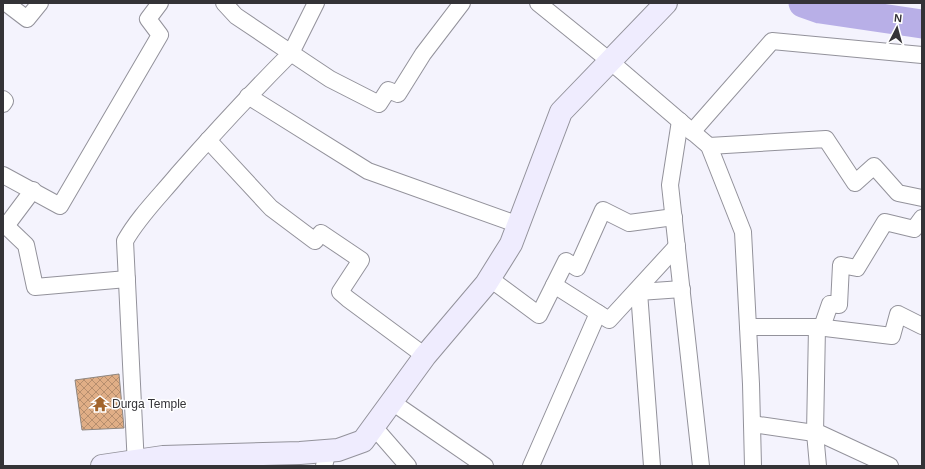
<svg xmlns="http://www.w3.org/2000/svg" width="925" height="469" viewBox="0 0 925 469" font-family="Helvetica,sans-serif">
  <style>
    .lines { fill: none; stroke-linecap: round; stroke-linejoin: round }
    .river { stroke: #b8afe7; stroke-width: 29 }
    .building { fill: url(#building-cross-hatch); stroke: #8f8781 }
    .street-casing { stroke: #93929b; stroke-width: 18 }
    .secondary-casing { stroke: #93929b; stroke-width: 24 }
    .street { stroke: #fff; stroke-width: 16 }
    .secondary { stroke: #efecfe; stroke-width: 22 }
    .labels { text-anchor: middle; stroke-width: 3; stroke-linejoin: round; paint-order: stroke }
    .poi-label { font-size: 12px; fill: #343337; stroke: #fff; text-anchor: start }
  </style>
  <defs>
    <pattern id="building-cross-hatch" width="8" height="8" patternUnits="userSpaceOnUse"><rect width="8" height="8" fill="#e0ae86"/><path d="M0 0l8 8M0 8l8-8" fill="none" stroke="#b68e6e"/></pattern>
  </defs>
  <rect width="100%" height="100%" fill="#f4f3fd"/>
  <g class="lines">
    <path class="river" d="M 803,3 L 820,9 L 922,24"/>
  </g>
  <path class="building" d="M 119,374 L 124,428 L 82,430 L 75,380 Z"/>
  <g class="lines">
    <g class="street-casing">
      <g id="street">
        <path d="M 6,3 L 27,19 L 40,3"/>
        <path d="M 316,3 L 291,53 L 330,79 L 379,104 L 388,90 L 398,94 L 423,54 L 462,3"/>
        <path d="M 538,3 L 611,62 L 709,146 L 743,232 L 751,384 L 753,466"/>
        <path d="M 248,96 L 368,171 L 519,225"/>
        <path d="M 3,99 L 5,101 L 3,104"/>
        <path d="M 680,121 L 670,185 L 701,466"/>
        <path d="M 692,132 L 772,41 L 922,55"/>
        <path d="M 208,140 L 271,208 L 315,241 L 321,233 L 361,260 L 340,292 L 348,299 L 425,356"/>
        <path d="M 709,146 L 826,139 L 855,183 L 874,166 L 898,193 L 922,198"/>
        <path d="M 3,175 L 60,206 L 160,35 L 148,19 L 160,3"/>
        <path d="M 3,223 L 26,245 L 35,287 L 127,279"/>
        <path d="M 6,226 L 33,190"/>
        <path d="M 489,278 L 539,315 L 566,261 L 577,268 L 603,210 L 629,223 L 674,217"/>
        <path d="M 554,285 L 609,320 L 677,246"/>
        <path d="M 748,327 L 817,327 L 815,433 L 818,466"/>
        <path d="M 817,327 L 892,336 L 898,314 L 922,326"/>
        <path d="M 822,327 L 830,304 L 839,305 L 841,265 L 857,268 L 885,222 L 914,229 L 922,218"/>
        <path d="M 392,402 L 485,466"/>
        <path d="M 752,424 L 821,434 L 890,466"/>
        <path d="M 374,427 L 408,466"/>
        <path d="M 136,466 L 125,241 C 139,216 160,196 178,174 C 215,132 252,92 291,53 L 236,16 L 224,3"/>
        <path d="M 324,466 L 328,451"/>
        <path d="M 531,466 L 598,313"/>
        <path d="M 652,466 L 639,292 L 682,289"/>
      </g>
    </g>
    <g class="secondary-casing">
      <path id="secondary" d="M 102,466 L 163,457 L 300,453 L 338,450 L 363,441 L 425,356 L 486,284 L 511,244 L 561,112 L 666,3"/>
    </g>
    <use href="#street" class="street"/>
    <use href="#secondary" class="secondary"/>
  </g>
  <defs>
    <g id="temple-bare" transform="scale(1.2)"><path d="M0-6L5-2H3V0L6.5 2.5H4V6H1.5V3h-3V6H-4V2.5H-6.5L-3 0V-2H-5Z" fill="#a3642b" stroke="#fff" stroke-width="2.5" paint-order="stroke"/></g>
  </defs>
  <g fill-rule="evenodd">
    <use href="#temple-bare" x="100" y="404"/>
  </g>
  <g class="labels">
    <g class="poi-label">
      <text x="112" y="408">Durga Temple</text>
    </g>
  </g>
  <rect width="925" height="469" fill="none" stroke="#343337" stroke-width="8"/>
  <g transform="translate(897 28) rotate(6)" stroke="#ffffff" stroke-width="3" paint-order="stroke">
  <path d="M0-3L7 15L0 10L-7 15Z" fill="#343337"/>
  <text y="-6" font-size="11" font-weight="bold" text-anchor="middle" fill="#343337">N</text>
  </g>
</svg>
